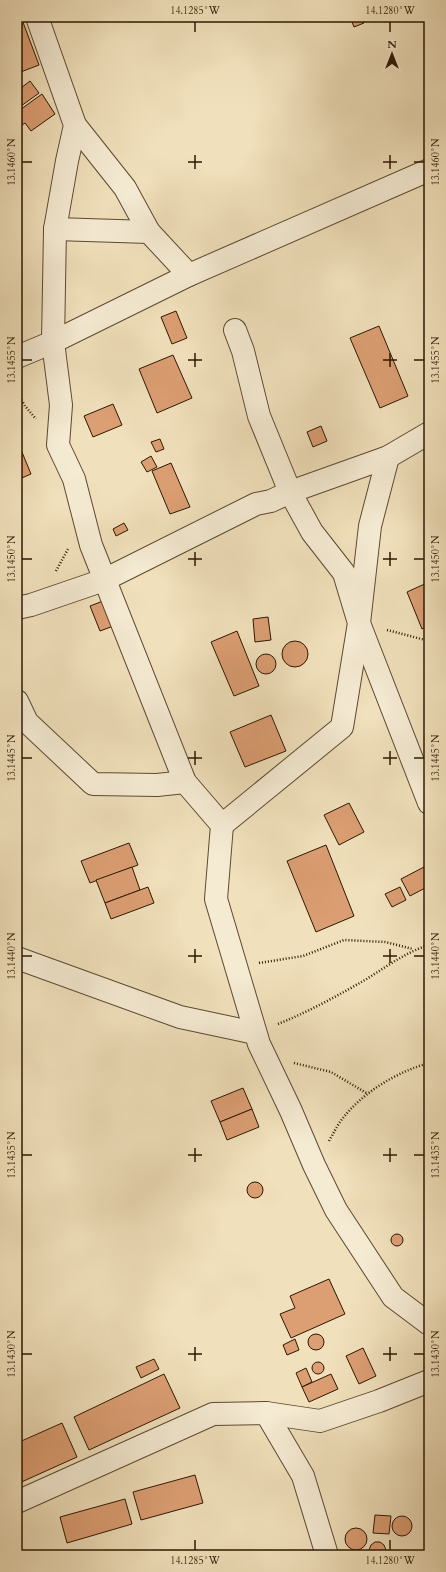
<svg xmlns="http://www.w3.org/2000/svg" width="446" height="1572" viewBox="0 0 446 1572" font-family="Cardo,serif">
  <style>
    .building { fill: #dc9e73; stroke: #2c1702 }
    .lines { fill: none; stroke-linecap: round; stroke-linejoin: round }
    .minor-casing { stroke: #5d4930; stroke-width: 24 }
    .path { stroke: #2c1702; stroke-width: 2.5; stroke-dasharray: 1 2; stroke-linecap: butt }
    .minor { stroke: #f5ebd3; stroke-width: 22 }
    .ticks { fill: none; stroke: #2c1702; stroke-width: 1.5 }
    .neatline { fill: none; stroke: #2c1702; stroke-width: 1.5 }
    .ticks-label { font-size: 10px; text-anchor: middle; fill: #2c1702 }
  </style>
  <rect width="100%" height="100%" fill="#f0e0bb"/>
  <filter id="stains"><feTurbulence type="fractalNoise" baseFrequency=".005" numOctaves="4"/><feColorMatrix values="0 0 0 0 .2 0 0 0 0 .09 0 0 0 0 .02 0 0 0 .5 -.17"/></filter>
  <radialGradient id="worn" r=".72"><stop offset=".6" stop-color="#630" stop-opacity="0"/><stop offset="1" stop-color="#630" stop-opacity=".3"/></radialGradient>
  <g class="building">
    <path d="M 17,17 L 21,17 L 39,65 L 18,73 Z"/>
    <path d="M 350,17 L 362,17 L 364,23 L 354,27 Z"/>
    <path d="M 30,81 L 39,93 L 17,109 L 17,91 Z"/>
    <path d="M 42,94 L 55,114 L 31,131 L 25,123 L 19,127 L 17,124 L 17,112 Z"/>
    <path d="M 176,311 L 187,338 L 172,344 L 161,317 Z"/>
    <path d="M 379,326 L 408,396 L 380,408 L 350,338 Z"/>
    <path d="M 173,355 L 192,398 L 157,413 L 139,369 Z"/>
    <path d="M 113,404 L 122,425 L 93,437 L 84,416 Z"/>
    <path d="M 321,426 L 327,441 L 313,447 L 307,432 Z"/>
    <path d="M 160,439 L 164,449 L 156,452 L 151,442 Z"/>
    <path d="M 17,440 L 31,474 L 17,480 Z"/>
    <path d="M 151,456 L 157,467 L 147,472 L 141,462 Z"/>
    <path d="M 171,463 L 190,507 L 170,514 L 152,471 Z"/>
    <path d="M 124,523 L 128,530 L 116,536 L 113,529 Z"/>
    <path d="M 429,582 L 429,626 L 422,629 L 407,592 Z"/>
    <path d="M 108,599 L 119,624 L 100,631 L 90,606 Z"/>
    <path d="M 268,617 L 271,640 L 255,642 L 253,619 Z"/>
    <path d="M 237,631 L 259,686 L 234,696 L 211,642 Z"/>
    <circle cx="295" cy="654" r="13"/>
    <circle cx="266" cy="664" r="10"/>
    <path d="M 271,715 L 286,751 L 245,767 L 230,732 Z"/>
    <path d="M 349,803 L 364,832 L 339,845 L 324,815 Z"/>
    <path d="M 129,843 L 138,865 L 90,883 L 81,861 Z"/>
    <path d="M 326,845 L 354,916 L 316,932 L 287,861 Z"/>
    <path d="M 132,867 L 140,890 L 105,903 L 96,880 Z"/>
    <path d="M 424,867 L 429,878 L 429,886 L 410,896 L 401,879 Z"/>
    <path d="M 148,887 L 154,903 L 111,919 L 105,903 Z"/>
    <path d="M 400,887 L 406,900 L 392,907 L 385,894 Z"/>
    <path d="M 243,1088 L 252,1109 L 220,1122 L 211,1101 Z"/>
    <path d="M 252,1109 L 259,1127 L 227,1140 L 220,1122 Z"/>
    <circle cx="255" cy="1190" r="8"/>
    <circle cx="397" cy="1240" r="6"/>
    <path d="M 329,1279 L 345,1314 L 291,1338 L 280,1314 L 295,1308 L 290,1296 Z"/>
    <circle cx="316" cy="1342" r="8"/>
    <path d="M 295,1339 L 299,1350 L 287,1355 L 283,1345 Z"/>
    <path d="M 363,1348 L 376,1376 L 359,1384 L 346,1356 Z"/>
    <path d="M 154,1359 L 159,1369 L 141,1378 L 136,1367 Z"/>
    <circle cx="318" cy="1368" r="6"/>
    <path d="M 306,1368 L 312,1382 L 302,1387 L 296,1373 Z"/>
    <path d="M 164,1374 L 180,1408 L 89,1450 L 74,1417 Z"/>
    <path d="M 331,1374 L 338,1389 L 309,1402 L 302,1387 Z"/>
    <path d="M 62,1423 L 77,1457 L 17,1484 L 17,1443 Z"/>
    <path d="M 195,1475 L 203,1503 L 141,1520 L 133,1492 Z"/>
    <path d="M 125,1499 L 132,1524 L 67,1543 L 60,1517 Z"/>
    <path d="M 375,1515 L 391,1516 L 389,1534 L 373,1533 Z"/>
    <circle cx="402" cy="1526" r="10"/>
    <circle cx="356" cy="1539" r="11"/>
    <path d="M 375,1542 L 380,1542 L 384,1545 L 386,1550 L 384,1555 L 371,1555 L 369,1550 L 371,1545 Z"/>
  </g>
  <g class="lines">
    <g class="minor-casing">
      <g id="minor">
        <path d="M 37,17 L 75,125 L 67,161 L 55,229 L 53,342 L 61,405 L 58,445 L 74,479 L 91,545 L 185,782"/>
        <path d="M 75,125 L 125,188 L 149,232 L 189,275"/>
        <path d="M 55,229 L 149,232"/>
        <path d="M 17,357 L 53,342 L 189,275 L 429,170"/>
        <path d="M 388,457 L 370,526 L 359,623 L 429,803"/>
        <path d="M 17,608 L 31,605 L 104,580 L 256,504 L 271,501 L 290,492 L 388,457 L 429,433"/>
        <path d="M 17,701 L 27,722 L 93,784 L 157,785 L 185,782 L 222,825 L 216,899 L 259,1044 L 291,1111 L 314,1165 L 336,1210 L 393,1297 L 429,1324"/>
        <path d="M 222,825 L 342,727 L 359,623 L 344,573 L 312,532 L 290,492 L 259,416 L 243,351 L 235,330"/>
        <path d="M 17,958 L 180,1017 L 255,1033"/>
        <path d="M 266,1413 L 303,1476 L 327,1555"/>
        <path d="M 17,1502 L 213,1414 L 266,1413 L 320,1421 L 379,1401 L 429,1381"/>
      </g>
    </g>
    <g class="path">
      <path d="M 17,392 L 25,406 L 36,419"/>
      <path d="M 56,571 L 68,549"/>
      <path d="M 387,630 L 429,641"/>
      <path d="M 259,963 L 303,956 L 344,940 L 385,942 L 413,949"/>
      <path d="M 278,1024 C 308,1012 337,996 365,980 C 386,967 406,952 429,945"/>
      <path d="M 294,1063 L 331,1072 L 368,1094"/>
      <path d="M 329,1141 C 333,1134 336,1128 340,1122 C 360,1094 396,1072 429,1063"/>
    </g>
    <use href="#minor" class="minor"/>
  </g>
  <path class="ticks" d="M 195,22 L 195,32M 390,22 L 390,32M 195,155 L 195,169M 390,155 L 390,169M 22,162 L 32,162M 188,162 L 202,162M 383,162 L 397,162M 414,162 L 424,162M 195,353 L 195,367M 390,353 L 390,367M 22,360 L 32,360M 188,360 L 202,360M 383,360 L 397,360M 414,360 L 424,360M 195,552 L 195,566M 390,552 L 390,566M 22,559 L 32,559M 188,559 L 202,559M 383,559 L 397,559M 414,559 L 424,559M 195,751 L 195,765M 390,751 L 390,765M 22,758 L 32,758M 188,758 L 202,758M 383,758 L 397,758M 414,758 L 424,758M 195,949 L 195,963M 390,949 L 390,963M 22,956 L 32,956M 188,956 L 202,956M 383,956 L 397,956M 414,956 L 424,956M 195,1148 L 195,1162M 390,1148 L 390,1162M 22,1155 L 32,1155M 188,1155 L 202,1155M 383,1155 L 397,1155M 414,1155 L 424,1155M 195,1347 L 195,1361M 390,1347 L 390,1361M 22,1354 L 32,1354M 188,1354 L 202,1354M 383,1354 L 397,1354M 414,1354 L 424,1354M 195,1540 L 195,1550M 390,1540 L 390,1550"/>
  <rect width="446" height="1572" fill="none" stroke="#f0e0bb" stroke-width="44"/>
  <g transform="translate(392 54)" stroke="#f5ebd3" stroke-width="3" paint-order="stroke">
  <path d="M0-3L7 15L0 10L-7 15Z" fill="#2c1702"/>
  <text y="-6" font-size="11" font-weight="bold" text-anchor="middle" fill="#2c1702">N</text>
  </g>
  <rect x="22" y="22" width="402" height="1528" class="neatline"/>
  <g class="ticks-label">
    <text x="195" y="14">14.1285°W</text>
    <text x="390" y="14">14.1280°W</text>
    <text transform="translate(11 162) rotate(-90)" y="4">13.1460°N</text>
    <text transform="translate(435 162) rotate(-90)" y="4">13.1460°N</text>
    <text transform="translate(11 360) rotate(-90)" y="4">13.1455°N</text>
    <text transform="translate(435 360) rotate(-90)" y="4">13.1455°N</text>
    <text transform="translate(11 559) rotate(-90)" y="4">13.1450°N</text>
    <text transform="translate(435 559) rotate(-90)" y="4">13.1450°N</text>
    <text transform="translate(11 758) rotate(-90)" y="4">13.1445°N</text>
    <text transform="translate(435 758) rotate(-90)" y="4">13.1445°N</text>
    <text transform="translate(11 956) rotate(-90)" y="4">13.1440°N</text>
    <text transform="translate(435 956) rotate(-90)" y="4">13.1440°N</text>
    <text transform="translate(11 1155) rotate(-90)" y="4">13.1435°N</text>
    <text transform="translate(435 1155) rotate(-90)" y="4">13.1435°N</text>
    <text transform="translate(11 1354) rotate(-90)" y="4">13.1430°N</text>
    <text transform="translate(435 1354) rotate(-90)" y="4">13.1430°N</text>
    <text x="195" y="1564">14.1285°W</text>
    <text x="390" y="1564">14.1280°W</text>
  </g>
  <rect width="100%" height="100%" filter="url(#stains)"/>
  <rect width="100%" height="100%" fill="url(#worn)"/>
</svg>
